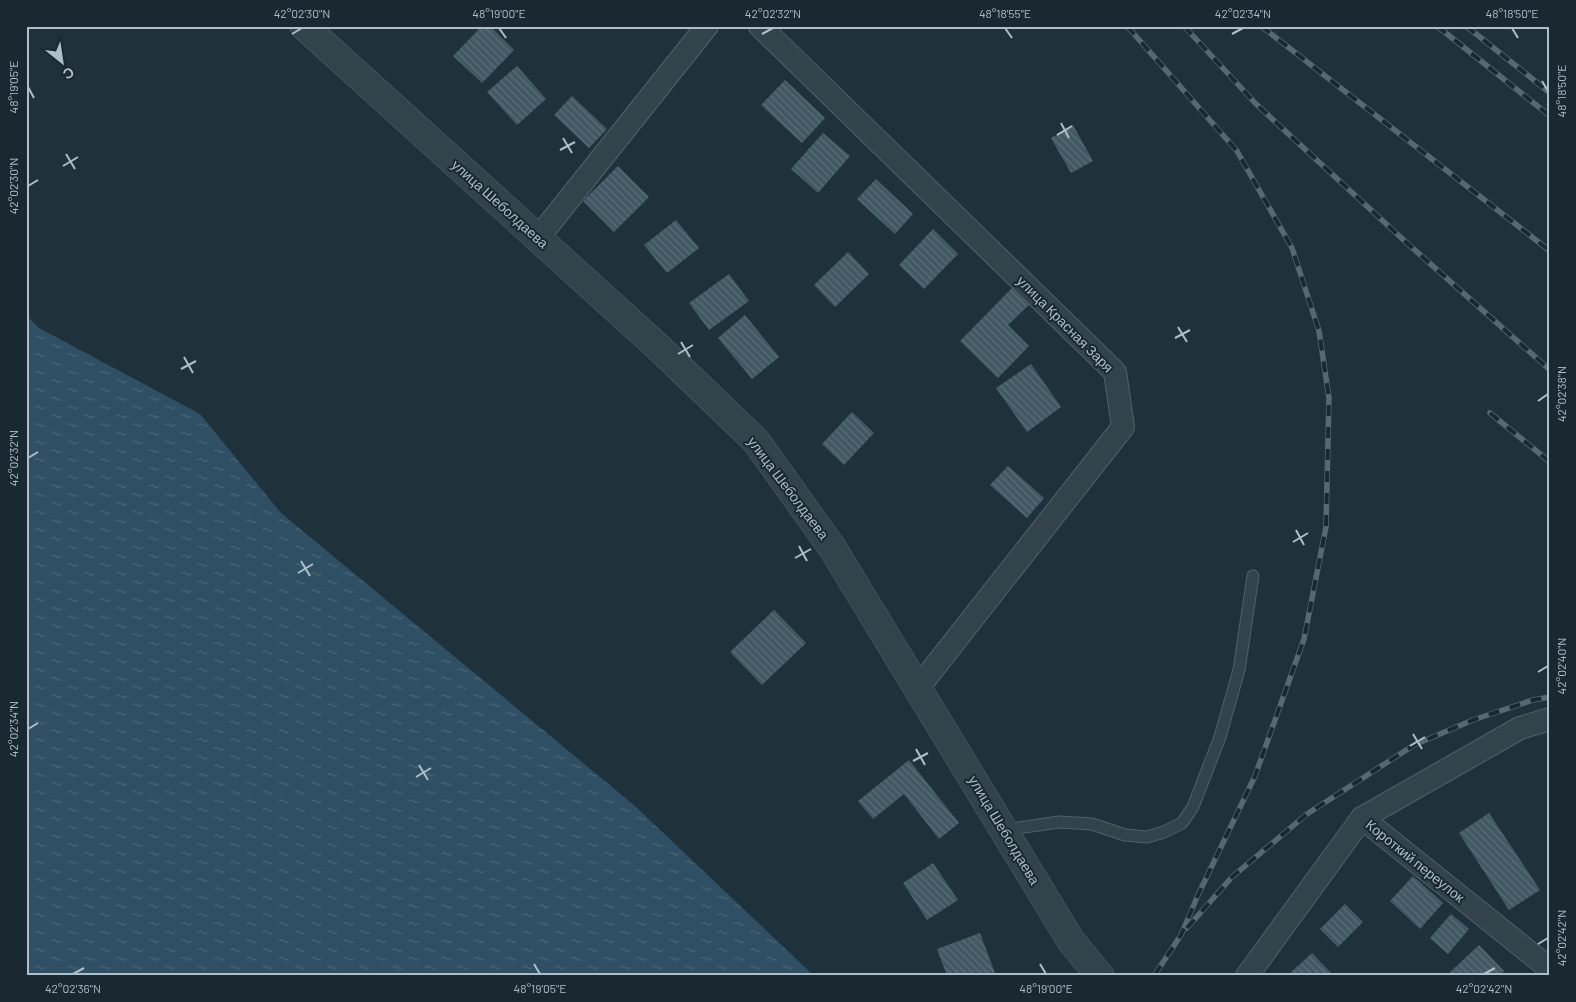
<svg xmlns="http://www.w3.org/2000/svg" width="1576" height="1002" viewBox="0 0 1576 1002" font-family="Barlow,sans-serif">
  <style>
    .water { fill: url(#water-ripples) }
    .building { fill: url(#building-back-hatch) }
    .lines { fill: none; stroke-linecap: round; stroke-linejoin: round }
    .service-casing { stroke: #51616a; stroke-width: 13 }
    .minor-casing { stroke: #51616a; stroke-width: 24 }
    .tertiary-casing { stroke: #51616a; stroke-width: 29 }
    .service { stroke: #33434c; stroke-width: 11 }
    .minor { stroke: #33434c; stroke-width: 22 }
    .tertiary { stroke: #33434c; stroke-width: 28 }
    .rail-casing { stroke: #556874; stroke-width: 5.5 }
    .rail { stroke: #192831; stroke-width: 4; stroke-dasharray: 11; stroke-linecap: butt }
    .ticks { fill: none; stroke: #aebec8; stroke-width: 2 }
    .labels { text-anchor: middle; stroke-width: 4; stroke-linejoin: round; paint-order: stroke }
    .street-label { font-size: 14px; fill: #aebec8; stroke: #192831 }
    .neatline { fill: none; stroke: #aebec8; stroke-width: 2 }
    .ticks-label { font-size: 12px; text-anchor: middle; fill: #aebec8 }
  </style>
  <defs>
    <pattern id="water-ripples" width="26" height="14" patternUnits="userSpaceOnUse" patternTransform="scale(1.25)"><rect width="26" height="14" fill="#2f5064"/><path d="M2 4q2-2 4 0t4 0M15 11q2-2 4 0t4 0" fill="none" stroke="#4b6779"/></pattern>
    <pattern id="building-back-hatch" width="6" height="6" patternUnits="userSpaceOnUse" patternTransform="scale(1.25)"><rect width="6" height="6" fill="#425863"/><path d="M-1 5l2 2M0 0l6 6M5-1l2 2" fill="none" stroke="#5b6e78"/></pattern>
  </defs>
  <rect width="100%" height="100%" fill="#1f323c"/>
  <path class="water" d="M 26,315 L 39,328 L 200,414 L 281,513 L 635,806 L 814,976 L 26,976 Z"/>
  <g class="building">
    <path d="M 482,26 L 490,26 L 514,50 L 482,83 L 453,56 Z"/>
    <path d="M 517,66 L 546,99 L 517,125 L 487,92 Z"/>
    <path d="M 785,80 L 825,118 L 802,143 L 761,105 Z"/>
    <path d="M 572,96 L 607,129 L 589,148 L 554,115 Z"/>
    <path d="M 1073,125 L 1093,161 L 1071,173 L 1051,138 Z"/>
    <path d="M 823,133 L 850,156 L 818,193 L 791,169 Z"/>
    <path d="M 618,166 L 649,197 L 614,232 L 583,201 Z"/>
    <path d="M 876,179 L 913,214 L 895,234 L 857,199 Z"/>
    <path d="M 676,220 L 699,248 L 667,273 L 644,245 Z"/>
    <path d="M 933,229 L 958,254 L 924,289 L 899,265 Z"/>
    <path d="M 848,252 L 869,274 L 835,307 L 814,285 Z"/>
    <path d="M 729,274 L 749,301 L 709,330 L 689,303 Z"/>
    <path d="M 1013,287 L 1030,304 L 1008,325 L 1029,346 L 998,378 L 960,341 Z"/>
    <path d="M 745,315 L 779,357 L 752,379 L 718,338 Z"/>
    <path d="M 1031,364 L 1061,407 L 1027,432 L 996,388 Z"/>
    <path d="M 852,412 L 874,433 L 844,465 L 822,444 Z"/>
    <path d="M 1008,466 L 1044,498 L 1027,518 L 990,485 Z"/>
    <path d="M 774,610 L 806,643 L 762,685 L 730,652 Z"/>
    <path d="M 909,760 L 959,823 L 939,839 L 904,794 L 873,819 L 858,801 Z"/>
    <path d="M 1489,813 L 1540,890 L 1509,910 L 1459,833 Z"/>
    <path d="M 933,863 L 958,900 L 927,920 L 903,883 Z"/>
    <path d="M 1413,876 L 1443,903 L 1420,929 L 1390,901 Z"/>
    <path d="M 1345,904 L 1363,922 L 1338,947 L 1320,929 Z"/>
    <path d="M 1451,914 L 1469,929 L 1448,954 L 1430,938 Z"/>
    <path d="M 980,933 L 995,973 L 989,976 L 947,976 L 937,949 Z"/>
    <path d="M 1479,945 L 1504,971 L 1499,976 L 1446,976 Z"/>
    <path d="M 1312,953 L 1332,974 L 1329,976 L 1287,976 Z"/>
  </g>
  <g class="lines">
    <g class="service-casing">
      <path id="service" d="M 1004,830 L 1059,822 L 1092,824 L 1125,835 L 1147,837 L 1164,832 L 1182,823 L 1193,807 L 1220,737 L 1239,670 L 1253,576"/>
    </g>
    <g class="minor-casing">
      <g id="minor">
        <path d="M 760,26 L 1115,372 L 1123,427 L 918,688"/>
        <path d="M 538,238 L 707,26"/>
        <path d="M 1362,818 L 1520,728 L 1550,719"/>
        <path d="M 1247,976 L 1362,818 L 1550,969"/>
      </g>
    </g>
    <g class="tertiary-casing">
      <path id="tertiary" d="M 304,26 L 658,347 L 756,441 L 833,549 L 1071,941 L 1100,976"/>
    </g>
    <use href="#service" class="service"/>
    <use href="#minor" class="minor"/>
    <use href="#tertiary" class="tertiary"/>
    <g class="rail-casing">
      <g id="rail">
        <path d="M 1127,26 L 1237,151 L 1292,248 L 1319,331 L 1329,398 L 1326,527 L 1304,639 L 1255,776 L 1198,895 L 1181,935 L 1154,976"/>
        <path d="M 1184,26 L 1256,104 L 1408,244 L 1550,370"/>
        <path d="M 1261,26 L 1550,251"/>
        <path d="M 1437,26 L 1550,116"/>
        <path d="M 1466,26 L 1550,93"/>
        <path d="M 1490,413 L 1550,462"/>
        <path d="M 1187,928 L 1232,877 L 1307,814 L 1414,745 L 1473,720 L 1533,700 L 1550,697"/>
      </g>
    </g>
    <use href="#rail" class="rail"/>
  </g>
  <path class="ticks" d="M 499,28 L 506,38M 1005,28 L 1012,38M 1512,28 L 1518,38M 292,34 L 302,28M 762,34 L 773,28M 1232,34 L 1243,28M 1542,81 L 1548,91M 28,87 L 34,98M 1061,123 L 1069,138M 1057,135 L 1072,126M 563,138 L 572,153M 560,150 L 575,142M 66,154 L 75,169M 63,166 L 78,157M 28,186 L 38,180M 1178,327 L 1187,342M 1175,338 L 1190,330M 681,342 L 690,357M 678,354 L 693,345M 184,357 L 193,373M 181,369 L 196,361M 1538,401 L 1548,394M 28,458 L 38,452M 1296,530 L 1304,545M 1293,542 L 1308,533M 799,546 L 807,561M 795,558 L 811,549M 301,561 L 310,576M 298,573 L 313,564M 1538,672 L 1548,666M 28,729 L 38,723M 1413,734 L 1422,749M 1410,746 L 1425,737M 916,749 L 925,765M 913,761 L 928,753M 419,765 L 428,780M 416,777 L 431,768M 1538,944 L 1548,938M 534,964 L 540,974M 1040,964 L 1046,974M 73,974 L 84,968M 1484,974 L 1495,968"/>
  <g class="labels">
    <g class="street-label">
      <text transform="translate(500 204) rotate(42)" y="5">улица Шеболдаева</text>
      <text transform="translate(1065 324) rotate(45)" y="5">улица Красная Заря</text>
      <text transform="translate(788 488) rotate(53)" y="5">улица Шеболдаева</text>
      <text transform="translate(1004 830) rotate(59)" y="5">улица Шеболдаева</text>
      <text transform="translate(1415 861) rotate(39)" y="5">Короткий переулок</text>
    </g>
  </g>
  <rect width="1576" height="1002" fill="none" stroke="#192831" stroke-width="55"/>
  <g transform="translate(62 62) rotate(150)" stroke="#192831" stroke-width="4" paint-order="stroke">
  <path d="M0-4L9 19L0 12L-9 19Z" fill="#aebec8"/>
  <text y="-8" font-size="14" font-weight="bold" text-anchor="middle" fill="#aebec8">С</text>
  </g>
  <rect x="28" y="28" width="1520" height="946" class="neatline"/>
  <g class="ticks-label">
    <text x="302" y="18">42°02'30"N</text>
    <text x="499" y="18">48°19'00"E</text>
    <text x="773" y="18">42°02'32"N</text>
    <text x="1005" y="18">48°18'55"E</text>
    <text x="1243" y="18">42°02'34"N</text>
    <text x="1512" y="18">48°18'50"E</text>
    <text transform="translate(14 87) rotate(-90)" y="4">48°19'05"E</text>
    <text transform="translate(1562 91) rotate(-90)" y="4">48°18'50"E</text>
    <text transform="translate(14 186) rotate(-90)" y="4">42°02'30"N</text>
    <text transform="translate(1562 394) rotate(-90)" y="4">42°02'38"N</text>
    <text transform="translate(14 458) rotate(-90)" y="4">42°02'32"N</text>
    <text transform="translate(1562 666) rotate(-90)" y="4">42°02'40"N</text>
    <text transform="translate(14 729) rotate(-90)" y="4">42°02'34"N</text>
    <text transform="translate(1562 938) rotate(-90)" y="4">42°02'42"N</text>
    <text x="73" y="993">42°02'36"N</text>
    <text x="540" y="993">48°19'05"E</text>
    <text x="1046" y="993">48°19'00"E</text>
    <text x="1484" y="993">42°02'42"N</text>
  </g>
</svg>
